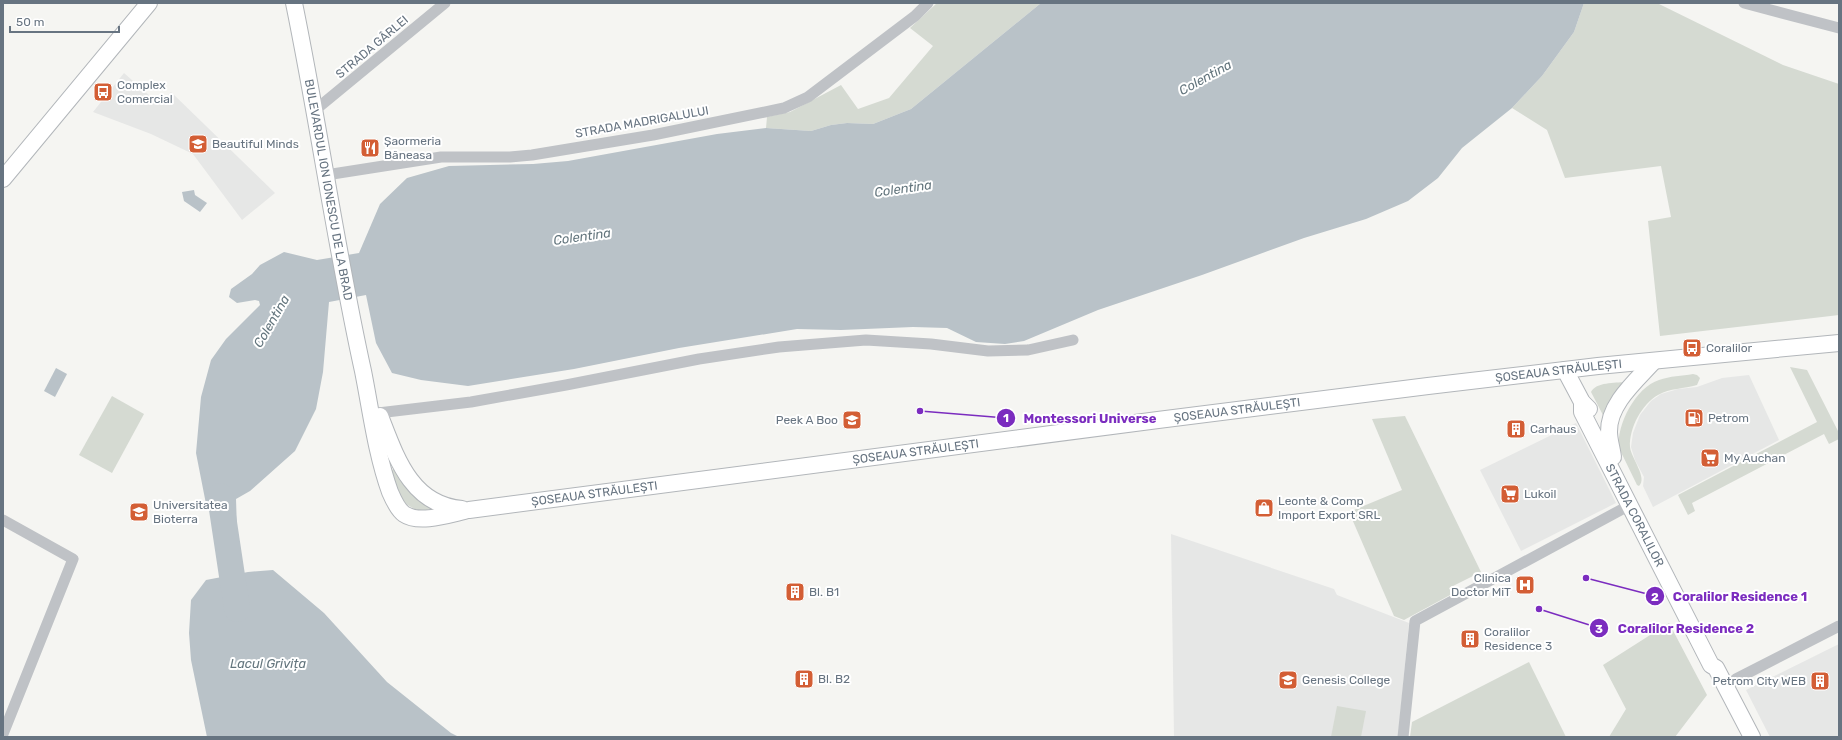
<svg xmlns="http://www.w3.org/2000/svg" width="1842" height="740" viewBox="0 0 1842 740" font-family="Rubik,sans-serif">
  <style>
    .built { fill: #e6e7e6 }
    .green { fill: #d5dad2 }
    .water { fill: #b9c2c8 }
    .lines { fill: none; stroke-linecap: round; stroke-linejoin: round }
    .river { stroke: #b9c2c8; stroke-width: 26 }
    .secondary-casing { stroke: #b2b6ba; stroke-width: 18 }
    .street { stroke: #bfc2c6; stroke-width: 11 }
    .secondary { stroke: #fff; stroke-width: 16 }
    .labels { text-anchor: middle; stroke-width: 4; stroke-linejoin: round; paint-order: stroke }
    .street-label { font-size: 12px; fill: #677481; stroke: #fff }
    .poi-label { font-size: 12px; fill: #677481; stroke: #fff; text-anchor: start }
    .water-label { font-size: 13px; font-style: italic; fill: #63757d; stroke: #fff }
    .leader { fill: none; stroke: #7b2cbf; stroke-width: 1.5 }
    .callout-dot { fill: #7b2cbf; stroke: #fff; stroke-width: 1.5 }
    .mark-label { font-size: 12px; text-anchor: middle; font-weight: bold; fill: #fff }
    .callout-label { font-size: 13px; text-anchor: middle; font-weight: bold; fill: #7b2cbf; stroke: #fff; stroke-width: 4; stroke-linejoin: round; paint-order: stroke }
  </style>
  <rect width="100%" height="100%" fill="#f5f5f2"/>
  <g class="built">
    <path d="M 124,73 L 159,104 L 171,92 L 275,193 L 242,220 L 193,154 L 151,134 L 93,112 Z"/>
    <path d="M 1749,375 L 1779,440 L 1653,507 L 1643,486 L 1644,477 L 1635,460 L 1631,447 L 1633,433 L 1640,415 L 1651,401 L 1661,394 L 1678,389 L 1697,387 L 1722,378 Z"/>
    <path d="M 1576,423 L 1616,503 L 1521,551 L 1480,470 Z"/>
    <path d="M 1171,534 L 1334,589 L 1337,595 L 1409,623 L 1398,737 L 1174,737 Z"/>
    <path d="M 1839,644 L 1839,737 L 1770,737 L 1746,690 Z"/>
  </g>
  <g class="green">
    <path d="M 937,3 L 1041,3 L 911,109 L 873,124 L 847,123 L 831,125 L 811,131 L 766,128 L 767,117 L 790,112 L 841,85 L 858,109 L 889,98 L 933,46 L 910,28 Z"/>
    <path d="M 1584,3 L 1657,3 L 1783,65 L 1839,84 L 1839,315 L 1660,336 L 1648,221 L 1671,217 L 1661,166 L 1565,178 L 1547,130 L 1512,108 L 1542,76 L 1574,32 Z"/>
    <path d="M 1790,367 L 1807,370 L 1839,433 L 1839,439 L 1829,444 L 1824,434 L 1692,503 L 1695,511 L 1688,515 L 1678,495 L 1817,422 Z"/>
    <path d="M 1693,374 L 1697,375 L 1700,378 L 1697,385 C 1684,389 1670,388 1658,395 C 1642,404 1629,428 1630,447 C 1631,458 1648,478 1639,486 L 1637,485 L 1619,448 C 1616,425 1636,387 1659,380 C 1670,376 1682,376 1693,374 Z"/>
    <path d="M 1625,382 L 1604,417 L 1591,392 C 1596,382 1615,383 1625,382 Z"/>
    <path d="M 112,396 L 144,414 L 112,473 L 79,455 Z"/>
    <path d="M 1405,416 L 1481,572 L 1449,588 L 1452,594 L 1404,620 L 1394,616 L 1349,512 L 1402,490 L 1372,419 Z"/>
    <path d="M 396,468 L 433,508 L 424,511 L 416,510 L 406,504 L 396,493 L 390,471 Z"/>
    <path d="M 1669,623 L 1707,695 L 1675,737 L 1609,737 L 1626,709 L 1603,665 Z"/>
    <path d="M 1529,662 L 1566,737 L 1410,737 L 1412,722 Z"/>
    <path d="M 1337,706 L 1366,711 L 1361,737 L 1331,737 Z"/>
  </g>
  <g class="water">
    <path d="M 1041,3 L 1584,3 L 1574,32 L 1542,76 L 1512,108 L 1462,148 L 1438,178 L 1408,201 L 1366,219 L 1304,238 L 1202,275 L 1098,310 L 1024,341 L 1005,344 L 976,342 L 947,328 L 913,327 L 841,330 L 797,329 L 679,348 L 574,369 L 468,386 L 421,380 L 392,373 L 376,343 L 366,295 L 329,302 L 323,372 L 316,409 L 295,451 L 250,491 L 236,499 L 237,529 L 219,530 L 206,504 L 196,453 L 201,397 L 211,360 L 226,339 L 260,305 L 259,301 L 255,300 L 237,303 L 229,297 L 231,289 L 252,274 L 260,265 L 284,252 L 317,260 L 359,253 L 380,204 L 407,178 L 449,166 L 533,164 L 568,161 L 717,134 L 766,128 L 811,131 L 831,125 L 847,123 L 873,124 L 911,109 Z"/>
    <path d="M 194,190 L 195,195 L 207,203 L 200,212 L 184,201 L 182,192 Z"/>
    <path d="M 56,368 L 67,374 L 55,397 L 44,391 Z"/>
    <path d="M 273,570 L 324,613 L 387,682 L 451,733 L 459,737 L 207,737 L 191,660 L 189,633 L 191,600 L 206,580 L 248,572 Z"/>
  </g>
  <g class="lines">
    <path class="river" d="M 220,496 L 237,609"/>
    <g class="secondary-casing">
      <g id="secondary">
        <path id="s1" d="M 294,3 C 319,125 336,249 363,371 C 371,411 376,453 390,492 C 393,499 398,510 404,514 C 420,525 453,513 469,510 L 1158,420 L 1428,386 L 1598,366 L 1839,343"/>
        <path d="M 3,179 L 149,3"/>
        <path d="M 1565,370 L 1582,402 L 1589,409"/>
        <path id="s2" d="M 1582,402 L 1582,412 L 1711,665 L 1716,668 L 1752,737"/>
        <path d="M 380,416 C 396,457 411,505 462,509"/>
        <path d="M 1613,457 C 1612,449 1609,440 1609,432 C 1608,404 1637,380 1654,361"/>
      </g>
    </g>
    <g class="street">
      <path d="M 1744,3 L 1839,28"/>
      <path d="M 314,111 L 445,3"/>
      <path d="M 326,175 L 441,157 L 510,157 L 532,155 L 653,135 L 784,108 L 808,97 L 915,16 L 928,3"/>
      <path d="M 378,413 L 471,402 L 566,385 L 699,359 L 779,347 L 866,340 L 931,344 L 988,351 L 1028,350 L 1073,340"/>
      <path d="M 3,520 L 73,559 L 3,734"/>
      <path d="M 1726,687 L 1736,679 L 1839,626"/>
      <path d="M 1403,737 L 1415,621 L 1630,505"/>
    </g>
    <use href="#secondary" class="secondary"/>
  </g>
  <defs>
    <g id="bus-square" transform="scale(1)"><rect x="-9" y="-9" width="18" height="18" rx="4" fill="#d35e35" stroke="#fff"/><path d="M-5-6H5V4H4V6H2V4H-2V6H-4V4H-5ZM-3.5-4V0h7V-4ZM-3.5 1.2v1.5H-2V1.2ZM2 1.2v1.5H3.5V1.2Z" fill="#fff"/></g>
    <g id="school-square" transform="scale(1)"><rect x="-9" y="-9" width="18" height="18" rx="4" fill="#d35e35" stroke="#fff"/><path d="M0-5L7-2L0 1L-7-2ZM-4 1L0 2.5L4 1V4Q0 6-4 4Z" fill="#fff"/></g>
    <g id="restaurant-square" transform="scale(1)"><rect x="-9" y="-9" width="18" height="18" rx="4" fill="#d35e35" stroke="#fff"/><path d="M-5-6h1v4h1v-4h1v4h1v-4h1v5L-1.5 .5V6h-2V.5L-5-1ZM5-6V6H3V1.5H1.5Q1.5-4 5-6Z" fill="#fff"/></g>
    <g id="fuel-square" transform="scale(1)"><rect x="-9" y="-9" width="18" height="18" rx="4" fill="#d35e35" stroke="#fff"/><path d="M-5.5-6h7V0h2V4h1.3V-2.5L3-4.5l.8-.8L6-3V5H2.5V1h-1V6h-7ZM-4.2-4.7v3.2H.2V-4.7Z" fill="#fff"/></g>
    <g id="building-square" transform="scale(1)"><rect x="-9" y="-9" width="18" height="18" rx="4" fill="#d35e35" stroke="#fff"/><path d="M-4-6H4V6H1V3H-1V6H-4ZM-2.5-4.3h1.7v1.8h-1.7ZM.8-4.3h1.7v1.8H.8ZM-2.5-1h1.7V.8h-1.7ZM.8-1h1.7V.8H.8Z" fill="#fff"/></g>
    <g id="supermarket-square" transform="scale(1)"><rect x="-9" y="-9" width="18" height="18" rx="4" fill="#d35e35" stroke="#fff"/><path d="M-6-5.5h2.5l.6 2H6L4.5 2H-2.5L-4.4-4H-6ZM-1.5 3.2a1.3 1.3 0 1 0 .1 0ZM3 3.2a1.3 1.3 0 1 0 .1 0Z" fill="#fff"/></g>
    <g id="shop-square" transform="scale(1)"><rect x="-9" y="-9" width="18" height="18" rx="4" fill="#d35e35" stroke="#fff"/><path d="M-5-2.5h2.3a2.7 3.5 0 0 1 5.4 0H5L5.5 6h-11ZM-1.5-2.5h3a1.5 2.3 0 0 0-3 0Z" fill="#fff"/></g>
    <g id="university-square" transform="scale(1)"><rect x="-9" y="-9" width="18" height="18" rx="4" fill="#d35e35" stroke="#fff"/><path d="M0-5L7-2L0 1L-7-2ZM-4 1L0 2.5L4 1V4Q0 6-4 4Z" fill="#fff"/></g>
    <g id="hospital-square" transform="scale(1)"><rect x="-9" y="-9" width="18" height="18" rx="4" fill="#d35e35" stroke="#fff"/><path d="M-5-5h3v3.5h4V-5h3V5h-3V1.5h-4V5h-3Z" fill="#fff"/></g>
  </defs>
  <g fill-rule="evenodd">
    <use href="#bus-square" x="103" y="92"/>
    <use href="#school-square" x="198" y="144"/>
    <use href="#restaurant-square" x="370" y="148"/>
    <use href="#bus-square" x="1692" y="348"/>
    <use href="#fuel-square" x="1694" y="418"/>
    <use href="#school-square" x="852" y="420"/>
    <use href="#building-square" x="1516" y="429"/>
    <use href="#supermarket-square" x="1710" y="458"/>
    <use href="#supermarket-square" x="1510" y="494"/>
    <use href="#shop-square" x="1264" y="508"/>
    <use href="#university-square" x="139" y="512"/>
    <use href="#hospital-square" x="1525" y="585"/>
    <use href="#building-square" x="795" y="592"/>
    <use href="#building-square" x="1470" y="639"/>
    <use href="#building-square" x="804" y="679"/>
    <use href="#school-square" x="1288" y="680"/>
    <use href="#building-square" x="1820" y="681"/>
  </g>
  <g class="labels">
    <g class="street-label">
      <text transform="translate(372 47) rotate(-40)" y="4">STRADA GÂRLEI</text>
      <text transform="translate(642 122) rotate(-10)" y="4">STRADA MADRIGALULUI</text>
      <text dy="4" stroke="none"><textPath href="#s1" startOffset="190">BULEVARDUL ION IONESCU DE LA BRAD</textPath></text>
      <text dy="4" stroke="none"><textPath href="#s1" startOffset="1690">ȘOSEAUA STRĂULEȘTI</textPath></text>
      <text dy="4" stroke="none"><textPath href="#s1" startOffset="1366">ȘOSEAUA STRĂULEȘTI</textPath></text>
      <text dy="4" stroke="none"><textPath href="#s1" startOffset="1042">ȘOSEAUA STRĂULEȘTI</textPath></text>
      <text dy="4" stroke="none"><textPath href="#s1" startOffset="718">ȘOSEAUA STRĂULEȘTI</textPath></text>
      <text dy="4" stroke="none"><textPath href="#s2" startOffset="126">STRADA CORALILOR</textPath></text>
    </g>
    <g class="poi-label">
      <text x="117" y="89">Complex<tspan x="117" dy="14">Comercial</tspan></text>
      <text x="384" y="145">Șaormeria<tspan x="384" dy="14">Băneasa</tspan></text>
      <text x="212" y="148">Beautiful Minds</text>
      <text x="1706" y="352">Coralilor</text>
      <text x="1708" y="422">Petrom</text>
      <text x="838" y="424" text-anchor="end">Peek A Boo</text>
      <text x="1530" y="433">Carhaus</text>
      <text x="1724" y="462">My Auchan</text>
      <text x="1524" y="498">Lukoil</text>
      <text x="1278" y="505">Leonte &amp; Comp<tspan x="1278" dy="14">Import Export SRL</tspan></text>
      <text x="153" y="509">Universitatea<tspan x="153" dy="14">Bioterra</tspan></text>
      <text x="1511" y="582" text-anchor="end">Clinica<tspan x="1511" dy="14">Doctor MiT</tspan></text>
      <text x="809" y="596">Bl. B1</text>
      <text x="1484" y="636">Coralilor<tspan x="1484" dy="14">Residence 3</tspan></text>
      <text x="818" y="683">Bl. B2</text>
      <text x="1302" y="684">Genesis College</text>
      <text x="1806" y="685" text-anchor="end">Petrom City WEB</text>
    </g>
    <g class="water-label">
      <text transform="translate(1205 77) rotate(-29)" y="5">Colentina</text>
      <text transform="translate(903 188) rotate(-8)" y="5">Colentina</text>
      <text transform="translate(582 236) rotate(-8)" y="5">Colentina</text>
      <text transform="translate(271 321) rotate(-60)" y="5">Colentina</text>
      <text x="268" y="668">Lacul Grivița</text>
    </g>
  </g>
  <path class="leader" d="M920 411L1006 418M1586 578L1655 596M1539 609L1599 628"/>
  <g class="callout-dot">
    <circle cx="920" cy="411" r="4"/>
    <circle cx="1586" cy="578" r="4"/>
    <circle cx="1539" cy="609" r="4"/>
    <circle cx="1006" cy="418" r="10"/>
    <circle cx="1655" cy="596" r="10"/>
    <circle cx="1599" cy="628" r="10"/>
  </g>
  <g class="mark-label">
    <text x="1006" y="422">1</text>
    <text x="1655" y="601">2</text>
    <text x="1599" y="633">3</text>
  </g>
  <g class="callout-label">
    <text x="1090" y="423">Montessori Universe</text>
    <text x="1740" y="601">Coralilor Residence 1</text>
    <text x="1686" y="633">Coralilor Residence 2</text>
  </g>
  <rect width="1842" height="740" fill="none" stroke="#677481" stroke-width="8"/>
  <path d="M10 26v6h109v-6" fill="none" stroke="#677481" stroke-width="2"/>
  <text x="16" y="26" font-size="12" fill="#677481" stroke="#ffffff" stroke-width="3" paint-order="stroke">50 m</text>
</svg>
